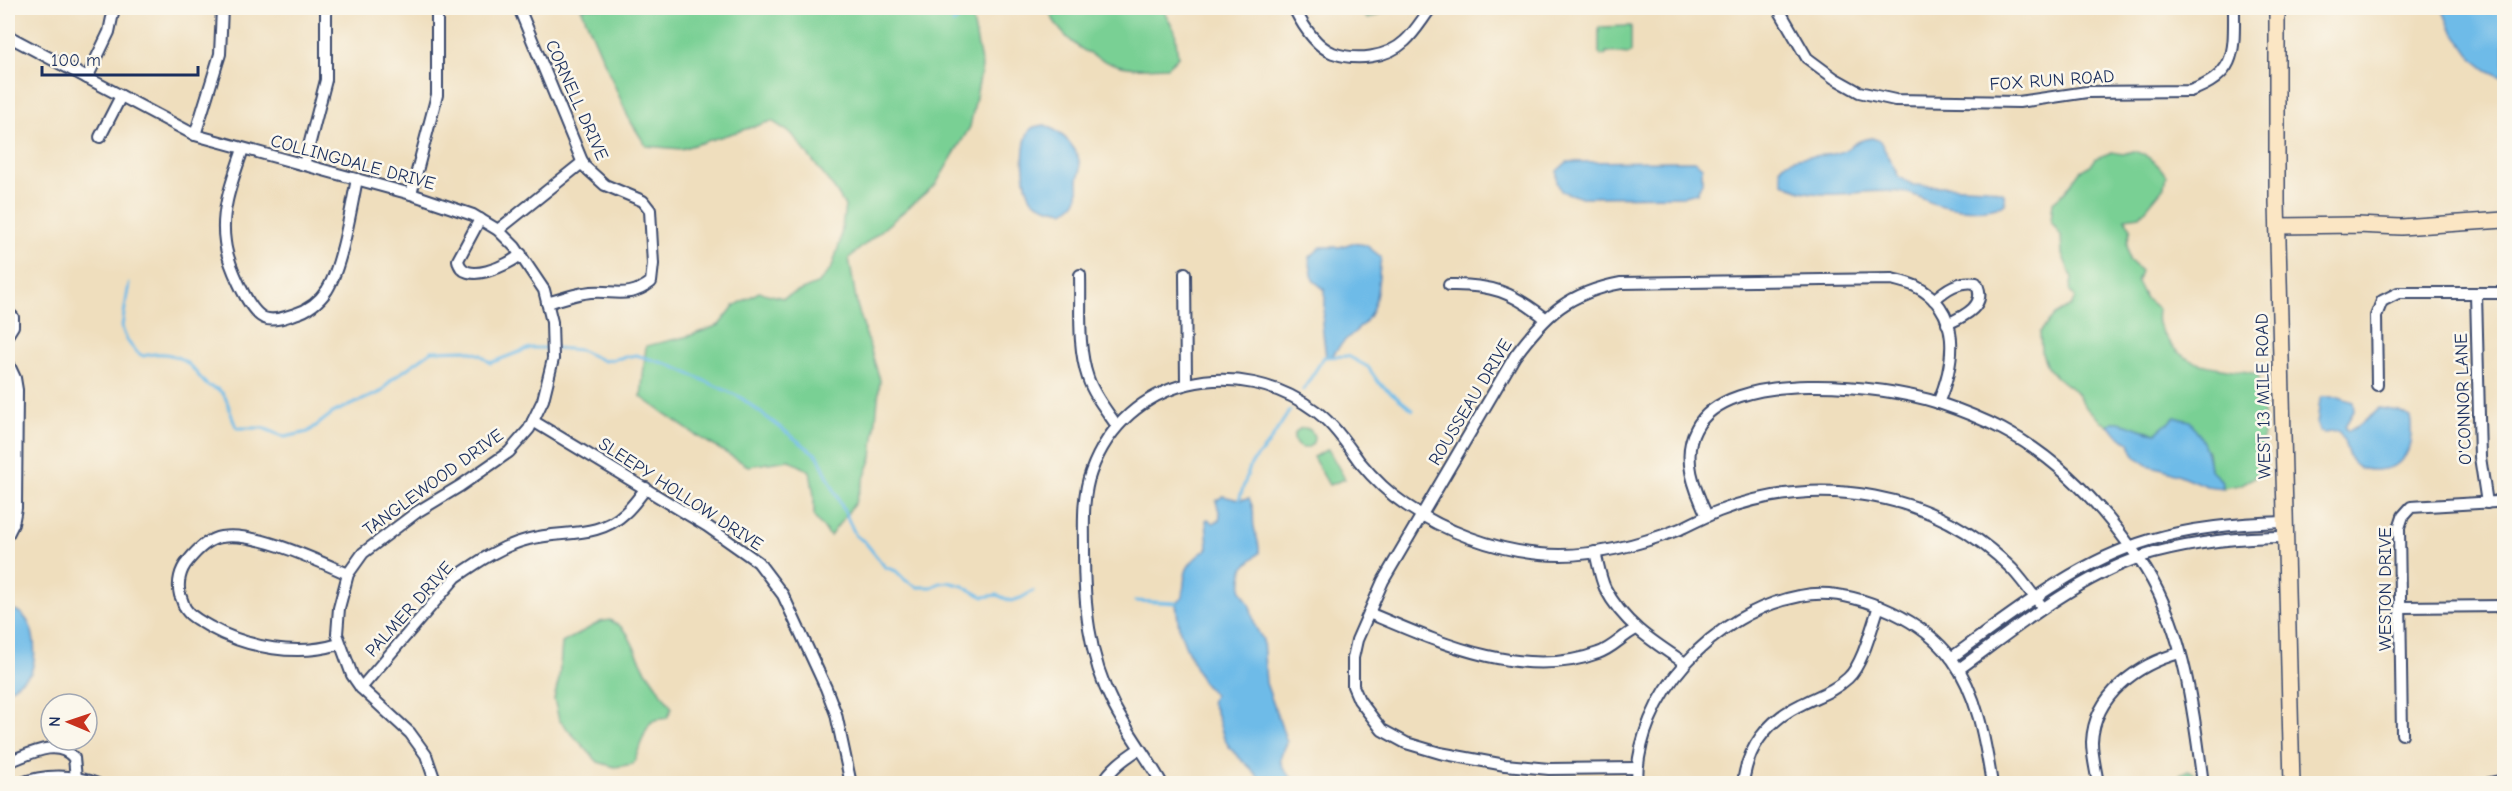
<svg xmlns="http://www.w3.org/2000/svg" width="2512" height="791" viewBox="0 0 2512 791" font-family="'Comic Neue',sans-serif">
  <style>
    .green { fill: #79d094; stroke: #4a8079; stroke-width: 1.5 }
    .water { fill: #6ebbe8; stroke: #4475a3; stroke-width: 1.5 }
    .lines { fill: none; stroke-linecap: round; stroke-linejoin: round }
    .stream { stroke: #6ebbe8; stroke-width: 3 }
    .street-casing { stroke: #3b496c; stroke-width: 14 }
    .secondary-casing { stroke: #3b496c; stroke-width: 18 }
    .street { stroke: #fff; stroke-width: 10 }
    .secondary { stroke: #fbe6c4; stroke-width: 15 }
    .labels { text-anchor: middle; stroke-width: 5; stroke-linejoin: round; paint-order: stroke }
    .street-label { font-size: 18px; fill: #1b2f5e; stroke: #fbf7ec }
  </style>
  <rect width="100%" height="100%" fill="#fbf7ec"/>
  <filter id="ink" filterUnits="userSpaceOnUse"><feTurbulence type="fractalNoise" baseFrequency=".0167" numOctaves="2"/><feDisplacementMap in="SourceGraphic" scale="12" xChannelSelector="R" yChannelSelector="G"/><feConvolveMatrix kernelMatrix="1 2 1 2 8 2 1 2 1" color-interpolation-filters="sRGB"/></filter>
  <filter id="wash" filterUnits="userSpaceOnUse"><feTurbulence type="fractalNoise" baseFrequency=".008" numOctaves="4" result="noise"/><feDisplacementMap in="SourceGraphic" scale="24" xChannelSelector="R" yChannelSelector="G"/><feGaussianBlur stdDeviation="1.35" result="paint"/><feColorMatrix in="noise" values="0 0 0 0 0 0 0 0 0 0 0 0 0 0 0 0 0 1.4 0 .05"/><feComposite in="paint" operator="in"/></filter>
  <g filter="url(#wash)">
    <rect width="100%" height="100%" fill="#efdebd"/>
    <g class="green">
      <path d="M 581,8 L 962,8 L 973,21 L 982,67 L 970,127 L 936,184 L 849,258 L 857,305 L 880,380 L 872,457 L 855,503 L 830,536 L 814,517 L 814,496 L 810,471 L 789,460 L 748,466 L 694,434 L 641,397 L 646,346 L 689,336 L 719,325 L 734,306 L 759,292 L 783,298 L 819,283 L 832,267 L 840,242 L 845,206 L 836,191 L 792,134 L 772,121 L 681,149 L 646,146 L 629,119 Z"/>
      <path d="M 1048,8 L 1162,8 L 1175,31 L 1178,57 L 1167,67 C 1157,67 1146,69 1135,68 C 1099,65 1060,42 1048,8 Z"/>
      <path d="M 1356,8 L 1390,8 L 1390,9 L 1368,19 Z"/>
      <path d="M 1631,26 L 1631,52 L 1629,54 L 1606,52 L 1606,55 L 1601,55 L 1599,53 L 1599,27 Z"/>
      <path d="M 2133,151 C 2147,154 2159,164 2166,176 L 2164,187 L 2140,216 L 2125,218 L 2131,228 L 2127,243 L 2129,260 L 2141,271 L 2137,282 L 2145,298 L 2158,309 C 2156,327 2159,325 2167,339 C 2186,371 2224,366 2257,374 C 2266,390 2263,454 2260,474 L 2240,485 L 2223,488 L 2221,480 L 2210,470 L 2208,451 L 2175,417 L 2156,433 L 2113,422 L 2108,426 L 2088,410 L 2075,391 L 2055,376 L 2047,366 L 2041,351 L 2040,332 L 2055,315 L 2071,306 L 2075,297 L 2070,291 L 2072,278 L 2062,254 L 2061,236 L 2051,221 L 2053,202 L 2065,192 L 2080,171 L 2092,164 L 2096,158 L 2112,152 L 2123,154 Z"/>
      <circle cx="1304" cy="438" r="10"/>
      <path d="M 1328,449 L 1345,479 L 1329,485 L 1313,457 Z"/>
      <path d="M 610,620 L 619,625 L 627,633 L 645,669 L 672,708 L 667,718 C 663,719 656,719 653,721 C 645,725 638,755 633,764 L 615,767 L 598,762 L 559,720 L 554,699 L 559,679 L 562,643 L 600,622 Z"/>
      <path d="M 2188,770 L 2194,774 L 2196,780 L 2189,784 L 2179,780 L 2180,774 Z"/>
    </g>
    <g class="water">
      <path d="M 2442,8 L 2504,8 L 2504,78 L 2487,70 L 2472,58 L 2449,25 Z"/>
      <path d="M 1045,125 C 1063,133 1081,149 1080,171 C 1080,173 1078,178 1078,180 C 1078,197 1081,201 1064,211 C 1054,209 1041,207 1033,200 C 1022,189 1019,138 1032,128 C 1035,126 1041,126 1045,125 Z"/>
      <path d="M 1872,138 L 1880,141 L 1899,177 L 1913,185 L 1987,188 L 2004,193 L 2005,204 C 1985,213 1953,210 1932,203 C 1922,199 1913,193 1902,192 C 1862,187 1819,205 1783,183 L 1780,169 C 1793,152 1819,158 1838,153 C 1852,149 1853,140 1872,138 Z"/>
      <path d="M 1695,161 L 1702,167 L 1702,182 L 1697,193 L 1684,196 L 1579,197 L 1561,191 L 1557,182 L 1557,171 L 1567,162 Z"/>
      <path d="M 1352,243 L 1366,245 L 1381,257 C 1378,277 1379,305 1366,321 C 1354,335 1344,337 1333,355 L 1326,357 L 1322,324 L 1325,308 L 1325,290 L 1313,280 L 1309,258 L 1321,247 L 1340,247 Z"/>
      <path d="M 2322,397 L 2339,397 L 2353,402 L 2354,411 L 2345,426 L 2347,431 C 2354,430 2375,414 2379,408 L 2399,411 L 2410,417 C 2412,424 2411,428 2411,435 C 2410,457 2398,469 2376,470 C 2370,470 2363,470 2358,467 C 2344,458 2348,441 2338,431 L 2324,433 L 2319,431 L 2317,425 L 2320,399 Z"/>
      <path d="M 2175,417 L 2190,421 C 2202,437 2208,450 2210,470 L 2221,480 L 2223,488 L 2206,486 L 2170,471 L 2148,465 L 2136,457 L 2129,443 L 2108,426 L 2113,422 C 2129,421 2141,432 2156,433 Z"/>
      <path d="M 1223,496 L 1239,500 L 1249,498 C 1256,513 1252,514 1254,527 C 1256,537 1260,543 1259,553 L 1243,568 L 1241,590 L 1250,606 L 1255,626 L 1263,640 L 1266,683 L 1287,742 C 1286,747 1283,750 1281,756 C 1278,767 1291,779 1300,783 L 1262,783 C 1254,767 1238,760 1228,745 C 1219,731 1220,716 1211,702 L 1214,695 L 1202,681 L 1185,645 L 1179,628 L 1176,603 L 1183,597 C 1184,570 1185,564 1208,548 L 1206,520 L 1208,519 L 1213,523 L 1219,521 L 1220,515 L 1216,501 Z"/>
      <path d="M 8,608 C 35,612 39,651 31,673 L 8,691 Z"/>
    </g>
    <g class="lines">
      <g class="stream">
        <path d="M 953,23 L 973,8"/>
        <path d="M 129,284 L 122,326 C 124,338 133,351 143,356 C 162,351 180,353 194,370 C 198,374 202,381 207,385 C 214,389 221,388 225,397 C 230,407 231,418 237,428 L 263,428 L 285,437 L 308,432 L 334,412 L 381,392 L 391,380 L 432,351 L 466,350 L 481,355 L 490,363 L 530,348 L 550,348"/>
        <path d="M 556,348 L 580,350 L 604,361 L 636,355 L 670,365 L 740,397 L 818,456 L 856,536 L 865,542 L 885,567 L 896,571 L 905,580 L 917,587 L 932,587 L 940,583 L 948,582 L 963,586 L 983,597 L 997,595 L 1011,601 L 1021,598 L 1033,591"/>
        <path d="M 1303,390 L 1324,357 L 1348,356 L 1368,367 L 1379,383 L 1413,410"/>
        <path d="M 1239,500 L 1251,464 L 1269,443 L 1290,410"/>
        <path d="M 1135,601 L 1176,603"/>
      </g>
    </g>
  </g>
  <g filter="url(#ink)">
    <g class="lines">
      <g class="street-casing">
        <g id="street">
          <path d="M 519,8 L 584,166 L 605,185 L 643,201 L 650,210 L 653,264 L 651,282 C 627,301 610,288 584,293 C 571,295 559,300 547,303"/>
          <path d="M 1294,8 C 1302,24 1315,46 1333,53 C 1356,61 1387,58 1405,41 C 1415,32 1423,18 1431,8"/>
          <path d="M 1778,8 L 1807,58 L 1834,78 L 1859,92 L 1895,100 L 2019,102 L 2087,92 L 2190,91 C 2237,75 2234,51 2234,8"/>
          <path d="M 8,36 L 195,135 L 411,194 L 473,215 L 498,230 L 515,247 L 544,290 L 552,322 L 553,359 L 543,400 L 529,429 L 509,452 L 460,486 L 417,512 L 363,553 L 348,574 L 339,608 L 337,634 L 352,675 L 361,688 L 410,733 L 426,755 L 436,784"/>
          <path d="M 87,78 L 109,32 L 114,8"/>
          <path d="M 195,135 L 220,54 L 222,8"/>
          <path d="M 100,137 L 121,96"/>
          <path d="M 243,149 C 233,179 220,210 225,242 C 227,260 247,310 264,318 C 274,322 286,317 295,314 C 309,310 319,302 327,290 C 342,266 351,208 357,179"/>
          <path d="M 304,165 L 326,80 L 326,8"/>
          <path d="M 411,194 L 437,95 L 437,8"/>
          <path d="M 480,219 L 458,260 C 462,287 510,265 521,254"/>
          <path d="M 498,230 L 583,162"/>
          <path d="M 1185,273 L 1186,383"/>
          <path d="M 1080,275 C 1081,308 1077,346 1088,378 C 1094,396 1107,411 1117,426"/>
          <path d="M 1449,285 C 1491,284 1512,292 1545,318"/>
          <path d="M 2476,293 L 2480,457 L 2487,503"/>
          <path d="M 1934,300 C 1946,289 1959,280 1976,283 C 1988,305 1965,316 1947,324"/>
          <path d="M 8,313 L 13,317 L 13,326 L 8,334"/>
          <path d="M 8,363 L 15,378 L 17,390 L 16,508 L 13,524 L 8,534"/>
          <path d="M 2377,385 L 2376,316 L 2382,301 L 2398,293 L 2504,293"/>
          <path d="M 533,421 L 707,526 L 758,562 L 783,595 L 826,688 L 836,714 L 851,784"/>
          <path d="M 1707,516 C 1695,490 1681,457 1696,429 C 1727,367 1885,385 1939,403 C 1960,410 1983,419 2002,429 C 2058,458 2104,508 2139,559 C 2184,623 2193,708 2203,784"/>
          <path d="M 1595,552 C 1598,563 1600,577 1605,588 C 1623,623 1653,642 1685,663"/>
          <path d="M 2401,607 L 2504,606"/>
          <path d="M 1369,613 C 1438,642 1522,681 1598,653 C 1613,648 1622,636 1636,629"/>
          <path d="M 339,644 C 297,657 248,648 210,627 C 202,622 190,617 185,608 C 183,604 182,599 180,595 C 177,583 180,570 188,561 C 196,551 208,539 221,537 C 255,531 316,560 348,574"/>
          <path d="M 1951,658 C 2013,613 2076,562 2150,540 C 2194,527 2240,523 2285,522"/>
          <path d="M 1959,669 C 2016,628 2085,571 2154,553 C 2196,542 2242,537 2285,537"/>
          <path d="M 361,688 L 456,577 C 479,561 501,546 529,539 C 562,530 598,539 625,513 C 633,506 639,497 646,488"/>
          <path d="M 2402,734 L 2399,528 L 2403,516 L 2411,507 L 2495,502 L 2504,497"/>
          <path d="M 8,762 C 28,755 57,737 74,758 L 76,778"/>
          <path d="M 1637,768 L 1549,769 L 1505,765 L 1440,753 L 1406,743 L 1382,730 L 1359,700 L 1353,686 L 1353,658 L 1357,640 L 1383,581 L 1515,356 C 1546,314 1568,293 1621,283 L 1892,279 C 1899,281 1908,283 1915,286 C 1963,310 1955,363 1938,403"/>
          <path d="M 19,784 C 44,774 72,774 98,784"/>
          <path d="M 468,784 L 488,784"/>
          <path d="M 1102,784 C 1111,768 1124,759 1139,749"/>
          <path d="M 1162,784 C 1147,756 1127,732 1113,704 C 1088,656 1084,603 1084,550 C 1084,525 1082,496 1091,472 C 1126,376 1239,353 1317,412 C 1335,426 1346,443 1359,461 C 1373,478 1388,493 1406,505 C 1444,531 1494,550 1540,554 C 1588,559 1636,546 1680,529 C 1693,523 1706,516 1719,511 C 1819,473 1935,491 2012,569 C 2023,581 2033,595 2043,608"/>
          <path d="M 1637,784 C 1636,695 1715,612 1800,596 C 1831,589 1864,599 1892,612 C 1915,623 1937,639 1952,659 C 1978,695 1985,741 1992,784"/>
          <path d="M 1743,784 C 1747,748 1767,721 1800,705 C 1817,696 1833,692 1848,678 C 1863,664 1872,626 1879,606"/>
          <path d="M 2098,784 C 2096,770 2092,756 2092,742 C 2094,695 2138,664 2180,653"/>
          <path d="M 2485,784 L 2504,780"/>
        </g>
      </g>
      <g class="secondary-casing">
        <g id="secondary">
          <path d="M 2277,8 L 2277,202 L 2292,784"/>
          <path d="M 2278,226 L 2357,225 L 2401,227 L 2504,220"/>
        </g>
      </g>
      <use href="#street" class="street"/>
      <use href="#secondary" class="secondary"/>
    </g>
  </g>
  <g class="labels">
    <g class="street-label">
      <text transform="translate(2052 80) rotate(-4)" y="6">FOX RUN ROAD</text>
      <text transform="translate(577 100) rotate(66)" y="6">CORNELL DRIVE</text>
      <text transform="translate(353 162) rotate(15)" y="6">COLLINGDALE DRIVE</text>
      <text transform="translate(2263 396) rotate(-91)" y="6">WEST 13 MILE ROAD</text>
      <text transform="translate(2463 399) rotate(-92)" y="6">O'CONNOR LANE</text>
      <text transform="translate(1470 402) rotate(-59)" y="6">ROUSSEAU DRIVE</text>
      <text transform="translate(433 482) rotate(-36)" y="6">TANGLEWOOD DRIVE</text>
      <text transform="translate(681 494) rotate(33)" y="6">SLEEPY HOLLOW DRIVE</text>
      <text transform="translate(2385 589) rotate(-90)" y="6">WESTON DRIVE</text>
      <text transform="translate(409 609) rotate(-48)" y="6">PALMER DRIVE</text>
    </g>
  </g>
  <rect width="2512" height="791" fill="none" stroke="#fbf7ec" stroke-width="30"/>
  <g transform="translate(69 722) rotate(272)"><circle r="28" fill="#fbf7ec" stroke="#a1a7b3" stroke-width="1.5"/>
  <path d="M0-4.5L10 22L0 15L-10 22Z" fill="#c8321e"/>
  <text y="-9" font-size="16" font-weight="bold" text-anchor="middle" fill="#1b2f5e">N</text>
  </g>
  <path d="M42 66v9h156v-9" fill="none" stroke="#1b2f5e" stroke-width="3"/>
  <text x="51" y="66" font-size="18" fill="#1b2f5e" stroke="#fbf7ec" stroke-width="4.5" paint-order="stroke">100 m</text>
</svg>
